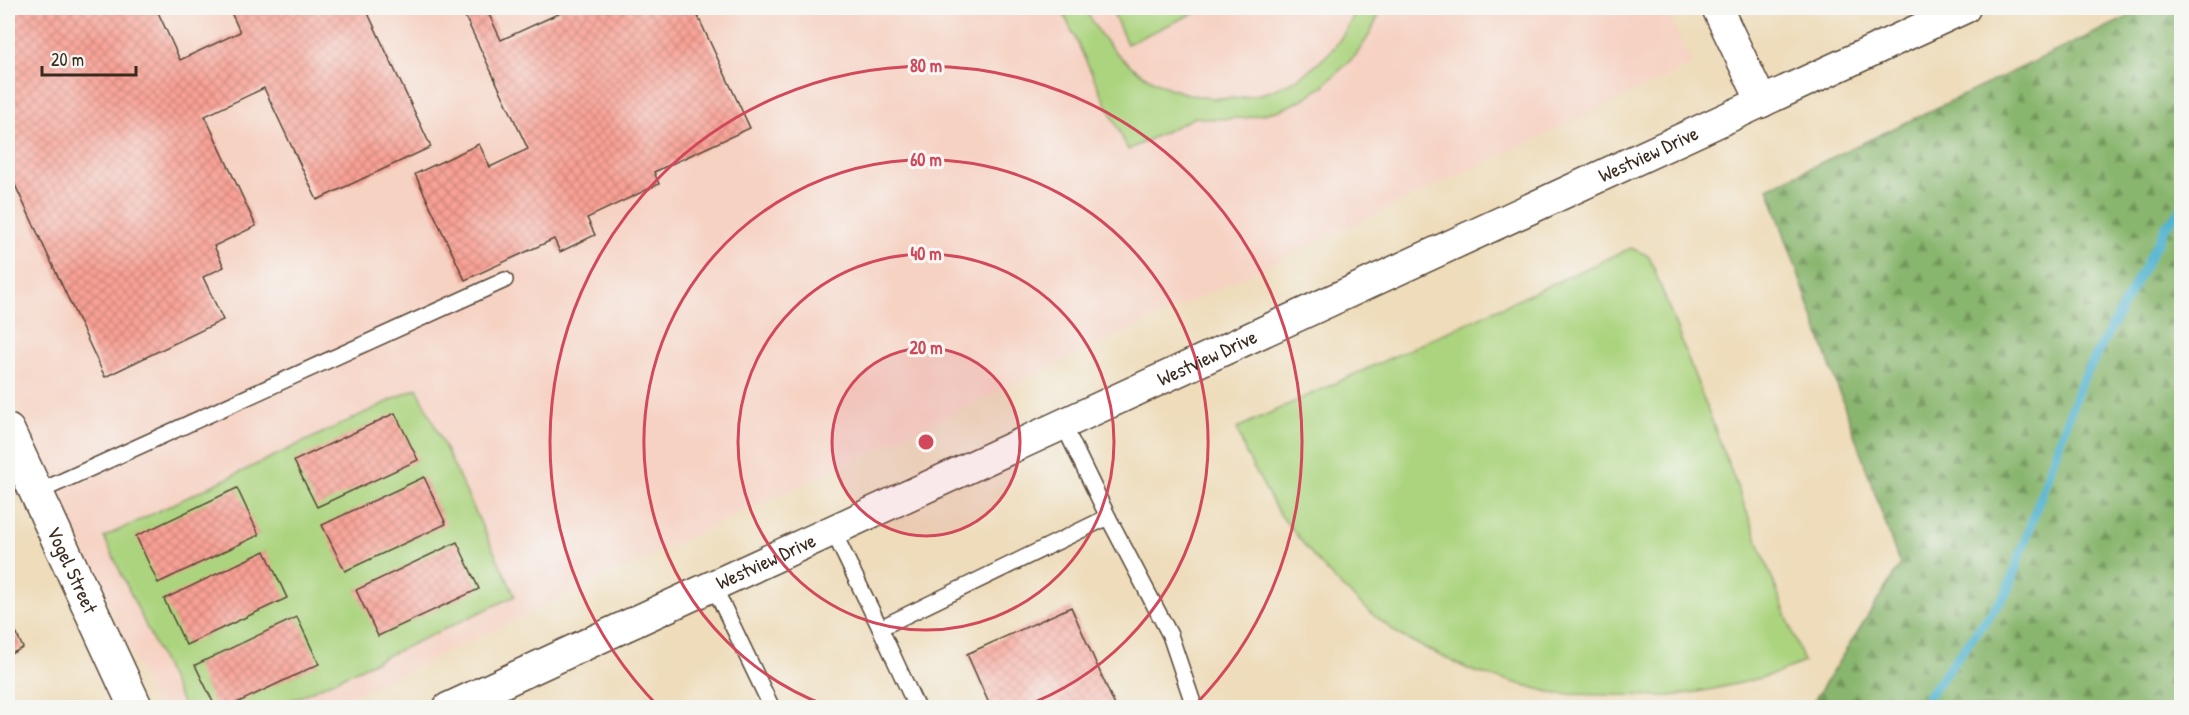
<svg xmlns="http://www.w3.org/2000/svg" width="2189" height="715" viewBox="0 0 2189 715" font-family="'Patrick Hand',sans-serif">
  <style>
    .built { fill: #f6d2c3 }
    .forest { fill: url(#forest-firs); stroke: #627046; stroke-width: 1.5 }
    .park { fill: #acd47f; stroke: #747f4e; stroke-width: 1.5 }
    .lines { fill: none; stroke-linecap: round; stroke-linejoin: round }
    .stream { stroke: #51b4d0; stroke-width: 9 }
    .building { fill: url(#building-cross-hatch) }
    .service-casing { stroke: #564535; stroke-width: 18 }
    .minor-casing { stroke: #564535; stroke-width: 33 }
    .tertiary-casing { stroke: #564535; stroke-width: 36 }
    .service { stroke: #fff; stroke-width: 15 }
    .minor { stroke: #fff; stroke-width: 30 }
    .tertiary { stroke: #fff; stroke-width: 33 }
    .ring { fill: none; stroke: #d1495b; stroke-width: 3 }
    .labels { text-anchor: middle; stroke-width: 6; stroke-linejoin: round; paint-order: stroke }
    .street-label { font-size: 20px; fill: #3b2a1e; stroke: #f6f6f2 }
    .centre { fill: #d1495b; stroke: #f6f6f2; stroke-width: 3 }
    .ring-label { font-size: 18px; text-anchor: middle; font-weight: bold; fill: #d1495b; stroke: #f6f6f2; stroke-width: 6; stroke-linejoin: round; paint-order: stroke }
  </style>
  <defs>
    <pattern id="forest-firs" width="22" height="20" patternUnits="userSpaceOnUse" patternTransform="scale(1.5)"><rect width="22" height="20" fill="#89b66e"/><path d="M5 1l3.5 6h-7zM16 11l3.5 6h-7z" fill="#71945a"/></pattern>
    <pattern id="building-cross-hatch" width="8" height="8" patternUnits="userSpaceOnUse" patternTransform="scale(1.5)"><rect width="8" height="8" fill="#f9a195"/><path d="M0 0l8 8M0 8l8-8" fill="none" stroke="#cb8379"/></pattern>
  </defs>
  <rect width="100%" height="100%" fill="#f6f6f2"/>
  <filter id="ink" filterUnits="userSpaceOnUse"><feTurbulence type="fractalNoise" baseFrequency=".0167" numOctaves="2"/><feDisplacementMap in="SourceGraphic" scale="12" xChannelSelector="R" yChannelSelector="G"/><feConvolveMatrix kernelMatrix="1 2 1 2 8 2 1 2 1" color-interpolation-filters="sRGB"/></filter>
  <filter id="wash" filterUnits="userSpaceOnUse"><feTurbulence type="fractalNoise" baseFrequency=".008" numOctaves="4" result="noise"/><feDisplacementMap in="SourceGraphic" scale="24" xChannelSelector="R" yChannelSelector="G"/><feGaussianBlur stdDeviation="1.35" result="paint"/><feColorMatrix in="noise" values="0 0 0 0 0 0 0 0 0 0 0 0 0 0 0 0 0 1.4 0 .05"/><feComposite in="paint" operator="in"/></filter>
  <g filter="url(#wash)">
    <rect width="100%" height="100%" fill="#eedcba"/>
    <path class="built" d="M 8,8 L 1665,8 L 1692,65 L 330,707 L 156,708 L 8,383 Z"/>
    <path class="forest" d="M 2147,8 L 2181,8 L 2181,707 L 1810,707 L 1900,565 L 1768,188 Z"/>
    <g class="park">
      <path d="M 1061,8 L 1085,8 C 1130,103 1252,131 1328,54 C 1341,41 1350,24 1357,8 L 1382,8 L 1370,34 L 1356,55 L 1322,87 L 1302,100 L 1280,110 L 1246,118 L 1212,119 L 1195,117 L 1128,150 Z"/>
      <path d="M 1111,8 L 1205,8 L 1127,44 Z"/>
      <path d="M 1631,248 L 1649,256 L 1804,662 L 1778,673 L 1753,680 L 1709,690 L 1671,696 L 1557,694 L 1472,671 L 1401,636 L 1372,614 L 1341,586 L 1319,563 L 1278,512 L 1246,454 L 1237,428 Z"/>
      <path d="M 417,388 L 515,596 L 278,707 L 184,707 L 104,537 Z"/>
    </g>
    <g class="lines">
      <path class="stream" d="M 1919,708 L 2007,592 L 2079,387 L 2167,225 L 2182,208"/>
    </g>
    <g id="blocks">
      <g class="building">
        <path d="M 8,8 L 156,8 L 180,60 L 240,32 L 229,8 L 370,8 L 366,9 L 431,147 L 317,200 L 264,88 L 205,116 L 256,226 L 214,246 L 224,267 L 203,277 L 223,320 L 105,377 L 8,170 Z"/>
        <path d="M 461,8 L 486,8 L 501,40 L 560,13 L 558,8 L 694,8 L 750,128 L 654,172 L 659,184 L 587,218 L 595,235 L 560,252 L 554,239 L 465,280 L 415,174 L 479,144 L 490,167 L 528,149 Z"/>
        <path d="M 395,413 L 418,460 L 317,507 L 294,461 Z"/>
        <path d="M 424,477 L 446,524 L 345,571 L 322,525 Z"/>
        <path d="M 237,488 L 259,535 L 158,583 L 136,536 Z"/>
        <path d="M 457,542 L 479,589 L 378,636 L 356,590 Z"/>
        <path d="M 265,551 L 287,598 L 186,645 L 164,599 Z"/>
        <path d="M 1071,607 L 1116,708 L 991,708 L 967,654 Z"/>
        <path d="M 8,615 L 23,648 L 8,655 Z"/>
        <path d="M 297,617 L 319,664 L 226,708 L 216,708 L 195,665 Z"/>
      </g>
    </g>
  </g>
  <g filter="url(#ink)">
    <use href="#blocks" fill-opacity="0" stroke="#564535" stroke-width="1.5"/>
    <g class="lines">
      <g class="service-casing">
        <g id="service">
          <path d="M 36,493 L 505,280"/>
          <path d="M 1108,517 L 1170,635 L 1192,700 L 1193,708"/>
          <path d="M 833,531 L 880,628"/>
          <path d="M 713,585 L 772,708"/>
          <path d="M 917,708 L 880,628 L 1108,517 L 1063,424"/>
        </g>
      </g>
      <g class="minor-casing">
        <g id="minor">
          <path d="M 1717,8 L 1762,102"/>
          <path id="s1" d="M 448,708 L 1965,8"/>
        </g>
      </g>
      <g class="tertiary-casing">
        <g id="tertiary">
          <path id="s2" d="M 8,431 L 136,708"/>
        </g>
      </g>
      <use href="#service" class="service"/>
      <use href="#minor" class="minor"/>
      <use href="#tertiary" class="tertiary"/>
    </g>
  </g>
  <circle cx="926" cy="442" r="94" fill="#d1495b" fill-opacity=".12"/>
  <g class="ring">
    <circle cx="926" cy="442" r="94"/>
    <circle cx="926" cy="442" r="188"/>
    <path d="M830 707A282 282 0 1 1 1022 707"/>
    <path d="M658 706A376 376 0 1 1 1194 706"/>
  </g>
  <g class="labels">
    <g class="street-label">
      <text dy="7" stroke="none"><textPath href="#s1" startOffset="1322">Westview Drive</textPath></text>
      <text dy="7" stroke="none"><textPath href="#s1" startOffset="836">Westview Drive</textPath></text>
      <text dy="7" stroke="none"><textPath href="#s1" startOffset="350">Westview Drive</textPath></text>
      <text dy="7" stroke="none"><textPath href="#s2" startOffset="153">Vogel Street</textPath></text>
    </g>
  </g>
  <circle cx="926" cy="442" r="9" class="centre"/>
  <g class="ring-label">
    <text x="926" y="72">80 m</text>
    <text x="926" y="166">60 m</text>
    <text x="926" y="260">40 m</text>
    <text x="926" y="354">20 m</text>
  </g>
  <rect width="2189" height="715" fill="none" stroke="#f6f6f2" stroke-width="30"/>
  <path d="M42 66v9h94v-9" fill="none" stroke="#3b2a1e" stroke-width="3"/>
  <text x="51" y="66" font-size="18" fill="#3b2a1e" stroke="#f6f6f2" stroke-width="4.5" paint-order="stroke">20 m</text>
</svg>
